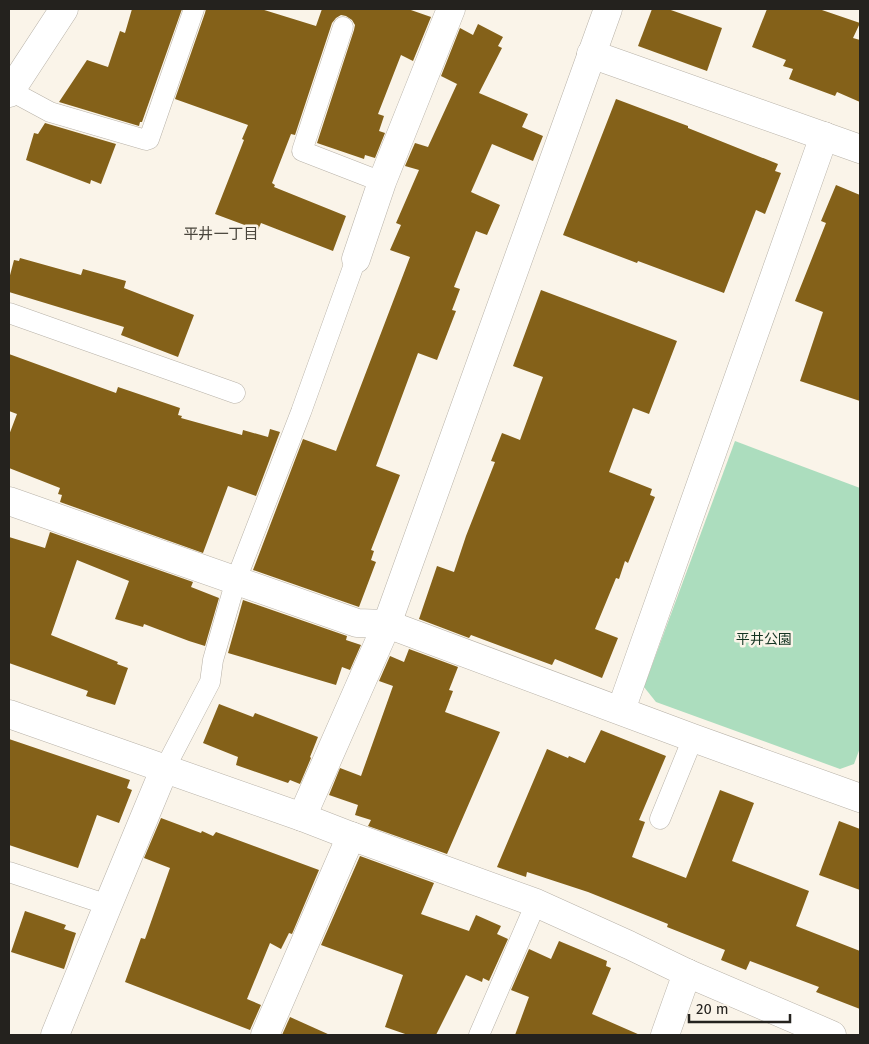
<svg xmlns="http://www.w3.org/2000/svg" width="869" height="1044" viewBox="0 0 869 1044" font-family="'Fira Sans','Noto Sans JP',sans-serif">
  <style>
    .green { fill: #acddbe }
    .building { fill: #846119 }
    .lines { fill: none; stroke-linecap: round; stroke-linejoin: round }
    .service-casing { stroke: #b8b2a8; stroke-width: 21 }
    .minor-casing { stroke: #b8b2a8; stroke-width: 29 }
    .tertiary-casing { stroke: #b8b2a8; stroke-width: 29 }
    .service { stroke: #fff; stroke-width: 20 }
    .minor { stroke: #fff; stroke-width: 28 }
    .tertiary { stroke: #fff; stroke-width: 28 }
    .labels { text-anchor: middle; stroke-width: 5; stroke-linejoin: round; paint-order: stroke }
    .park-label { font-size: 14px; fill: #143422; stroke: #faf4e9 }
    .neighbourhood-label { font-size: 15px; fill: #48443b; stroke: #faf4e9 }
  </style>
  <rect width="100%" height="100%" fill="#faf4e9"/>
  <path class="green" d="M 735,441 L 860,488 L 860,748 L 854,764 L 840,769 L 656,702 L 644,687 Z"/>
  <g class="building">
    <path d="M 132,9 L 182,9 L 142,122 L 140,122 L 139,126 L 59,102 L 87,60 L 108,67 L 120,31 L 125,33 Z"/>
    <path d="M 206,9 L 261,9 L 316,26 L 322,9 L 408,9 L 431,17 L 413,61 L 401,55 L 378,114 L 384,116 L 379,131 L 385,133 L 375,158 L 365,155 L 364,159 L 317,143 L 354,30 L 355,25 L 352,20 L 346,16 L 341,15 L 336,18 L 332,23 L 295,135 L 291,134 L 272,183 L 275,185 L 274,187 L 346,216 L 333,251 L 261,223 L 258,230 L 215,214 L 244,140 L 242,139 L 248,125 L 175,99 L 205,13 Z"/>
    <path d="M 652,9 L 668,9 L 722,28 L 707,71 L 638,46 Z"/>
    <path d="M 767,9 L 819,9 L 860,23 L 853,38 L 860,40 L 860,102 L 837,92 L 835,96 L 789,79 L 793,69 L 783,66 L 786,60 L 752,47 Z"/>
    <path d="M 478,24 L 503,37 L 498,46 L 502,48 L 479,93 L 528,114 L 522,127 L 543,136 L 533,161 L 492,144 L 471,192 L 500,205 L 487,235 L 476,231 L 454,287 L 460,289 L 452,310 L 456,311 L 437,360 L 418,353 L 376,466 L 400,475 L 371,550 L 374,551 L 371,560 L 376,562 L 359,607 L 253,570 L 303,439 L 336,451 L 410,257 L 390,250 L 401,225 L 396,223 L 419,170 L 405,166 L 415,143 L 428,147 L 457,84 L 461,86 L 441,76 L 460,28 L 473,35 Z"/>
    <path d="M 616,99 L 688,126 L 688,128 L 778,164 L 775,171 L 781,173 L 765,214 L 756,210 L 724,293 L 638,261 L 637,263 L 563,235 Z"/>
    <path d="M 45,123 L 116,144 L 101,184 L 91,180 L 90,184 L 26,160 L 34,133 L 38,134 Z"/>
    <path d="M 836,185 L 860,195 L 860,401 L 800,381 L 823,312 L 795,301 L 826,223 L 821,221 Z"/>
    <path d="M 20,258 L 81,275 L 83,269 L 126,281 L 124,288 L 194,315 L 178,357 L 121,335 L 124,327 L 9,292 L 9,279 L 14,260 L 19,261 Z"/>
    <path d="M 541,290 L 677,341 L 649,414 L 633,408 L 609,472 L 652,489 L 650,495 L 655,497 L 628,563 L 625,561 L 619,579 L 616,578 L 595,629 L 618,638 L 602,678 L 555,659 L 552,665 L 471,635 L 469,638 L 419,619 L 437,566 L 454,572 L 466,536 L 495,462 L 491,461 L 502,433 L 520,440 L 543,377 L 513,366 Z"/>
    <path d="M 9,354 L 116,393 L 118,387 L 180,408 L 178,415 L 182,416 L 181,418 L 242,435 L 243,430 L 268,437 L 270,429 L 280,432 L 256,496 L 228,486 L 203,553 L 60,502 L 62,495 L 58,494 L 60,488 L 9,468 L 9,435 L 17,414 L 9,411 Z"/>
    <path d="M 50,532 L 193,582 L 191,587 L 219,598 L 205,646 L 189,641 L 144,624 L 143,627 L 115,619 L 129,581 L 77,560 L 51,635 L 118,662 L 117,664 L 128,668 L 115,705 L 86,696 L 88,691 L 9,663 L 9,537 L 45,548 Z"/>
    <path d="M 243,600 L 347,636 L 346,640 L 361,645 L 350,670 L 342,667 L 336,685 L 228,653 Z"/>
    <path d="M 409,649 L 458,667 L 449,690 L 453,691 L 445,712 L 500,732 L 447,854 L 368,826 L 371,820 L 355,815 L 358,805 L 329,795 L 340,768 L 361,776 L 393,686 L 379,681 L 390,656 L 404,662 Z"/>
    <path d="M 219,704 L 253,717 L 255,713 L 318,737 L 310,757 L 311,758 L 300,784 L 290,780 L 288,783 L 236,765 L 238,757 L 203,743 Z"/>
    <path d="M 601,730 L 666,756 L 639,820 L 645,822 L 632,857 L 686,878 L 720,790 L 754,803 L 732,861 L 809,891 L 796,926 L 860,951 L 860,1009 L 816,992 L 819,987 L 750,961 L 746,970 L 721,960 L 725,950 L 667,927 L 668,924 L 588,892 L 527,872 L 526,877 L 497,867 L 547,749 L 568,758 L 569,756 L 585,763 Z"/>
    <path d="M 9,739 L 130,780 L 127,788 L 132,790 L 119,823 L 97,815 L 78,868 L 9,845 Z"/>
    <path d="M 161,818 L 201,833 L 202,831 L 213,836 L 216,832 L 319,870 L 292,934 L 289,933 L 281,949 L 270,943 L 247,999 L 261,1005 L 250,1030 L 125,982 L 141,938 L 145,939 L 170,868 L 144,858 Z"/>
    <path d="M 839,821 L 860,829 L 860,890 L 819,875 Z"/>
    <path d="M 360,856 L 434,883 L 421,914 L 469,931 L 476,915 L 501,926 L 497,934 L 508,939 L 489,981 L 483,978 L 482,982 L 466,975 L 436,1035 L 408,1035 L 385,1027 L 403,975 L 321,945 Z"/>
    <path d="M 25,911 L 66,925 L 64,929 L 76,933 L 64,969 L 11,952 Z"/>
    <path d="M 559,941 L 607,961 L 606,966 L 611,968 L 592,1014 L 640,1035 L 515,1035 L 529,997 L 511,990 L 529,949 L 551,959 Z"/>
    <path d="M 290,1017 L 330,1035 L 282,1035 Z"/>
  </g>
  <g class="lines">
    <g class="service-casing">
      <g id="service">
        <path d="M 343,27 L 302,151 L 382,182"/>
        <path d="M 11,91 L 50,112 L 146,140 L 149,139 L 194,9"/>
        <path d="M 9,313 L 235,393"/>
        <path d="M 164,770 L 210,682 L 213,660 L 236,580 L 301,412 L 356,259"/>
        <path d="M 660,819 L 693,738"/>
        <path d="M 9,872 L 108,905"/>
        <path d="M 479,1035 L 536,903"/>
      </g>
    </g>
    <g class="minor-casing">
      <g id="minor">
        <path d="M 591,54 L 860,149"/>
        <path d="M 356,259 L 382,182 L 451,9"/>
        <path d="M 9,501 L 357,623 L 387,624 L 693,738 L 860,798"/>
        <path d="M 621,710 L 824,136"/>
        <path d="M 9,714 L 302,817 L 351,836 L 536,903 L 629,945 L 687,973 L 832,1035"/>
        <path d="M 302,817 L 387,624 L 608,9"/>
        <path d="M 55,1035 L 108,905 L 164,770"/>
        <path d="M 265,1035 L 351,836"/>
        <path d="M 665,1035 L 687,973"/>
      </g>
    </g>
    <g class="tertiary-casing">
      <path id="tertiary" d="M 9,93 L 64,9"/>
    </g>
    <use href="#service" class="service"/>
    <use href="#minor" class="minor"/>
    <use href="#tertiary" class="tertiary"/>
  </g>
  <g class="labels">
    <g class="park-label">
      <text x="764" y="644">平井公園</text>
    </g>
    <g class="neighbourhood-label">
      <text x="221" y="239">平井一丁目</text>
    </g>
  </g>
  <rect width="869" height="1044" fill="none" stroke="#24221e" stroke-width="20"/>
  <path d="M689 1014v8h101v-8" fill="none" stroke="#24221e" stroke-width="2.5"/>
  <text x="696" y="1014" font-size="15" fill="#24221e" stroke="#faf4e9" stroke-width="4" paint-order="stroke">20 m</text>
</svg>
